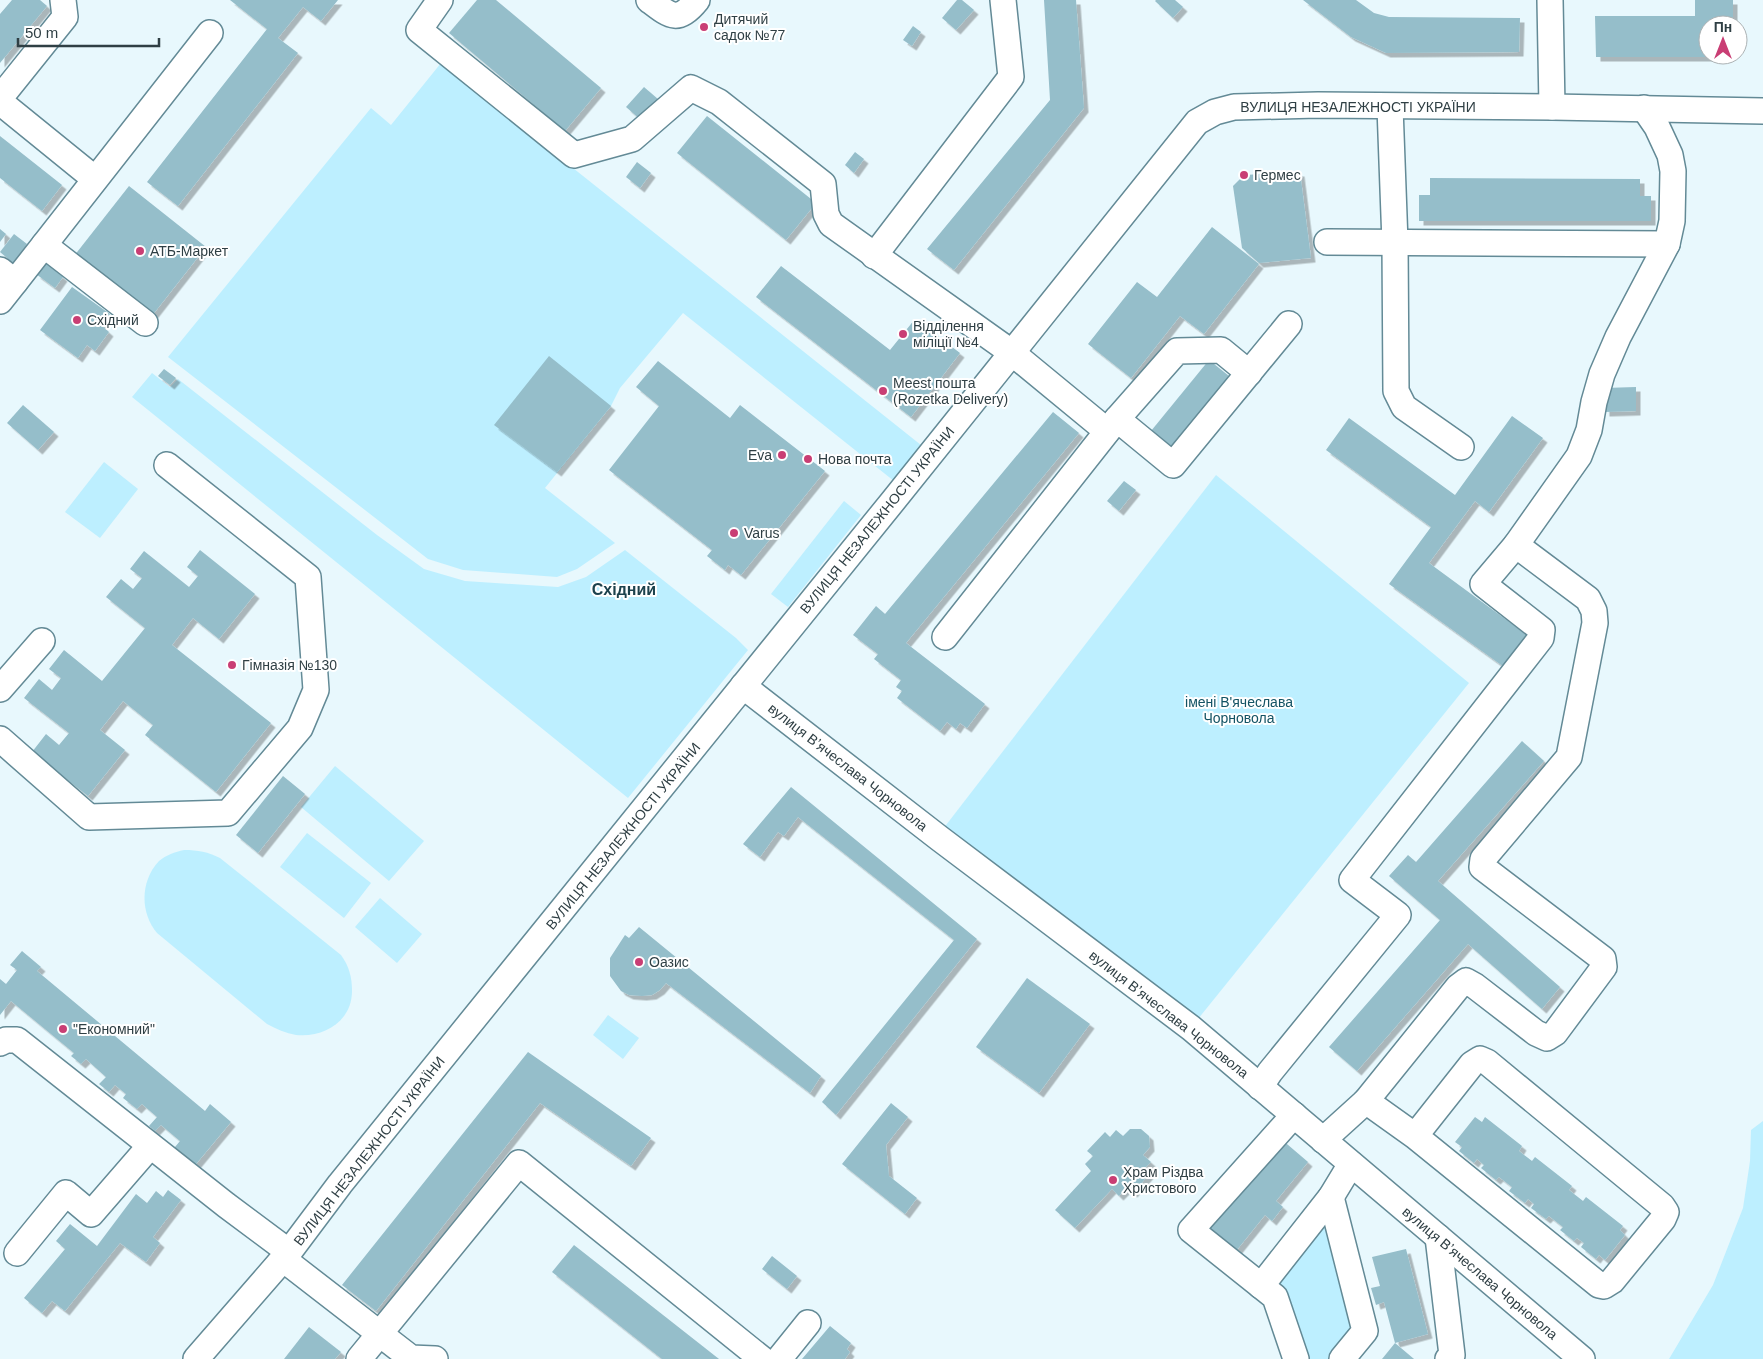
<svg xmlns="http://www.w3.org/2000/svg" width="1763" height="1359" viewBox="0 0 1763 1359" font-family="Arial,sans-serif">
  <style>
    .green { fill: #bdefff }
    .building { fill: #95beca; filter: url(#shadow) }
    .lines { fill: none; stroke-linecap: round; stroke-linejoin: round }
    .minor-casing { stroke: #638a96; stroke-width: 28 }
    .minor { stroke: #fff; stroke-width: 25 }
    .poi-dot { fill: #c93e74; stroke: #fff; stroke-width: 2 }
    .labels { text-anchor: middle; stroke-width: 4; stroke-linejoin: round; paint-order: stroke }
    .poi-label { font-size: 14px; fill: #2f3f44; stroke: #fff; text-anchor: start }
    .street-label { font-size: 14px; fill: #2f3f44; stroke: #fff }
    .park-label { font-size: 14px; fill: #135364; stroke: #fff }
    .quarter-label { font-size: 16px; font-weight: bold; fill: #1c424d; stroke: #fff }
  </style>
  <defs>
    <filter id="shadow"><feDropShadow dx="4.5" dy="4.5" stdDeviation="0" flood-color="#0004"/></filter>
  </defs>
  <rect width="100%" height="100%" fill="#e8f8fd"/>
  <g class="green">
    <path d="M 441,63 L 926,449 L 899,485 L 683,313 L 620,388 L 611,406 L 545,488 L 615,543 L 577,569 L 557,577 L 463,570 L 428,559 L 168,357 L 371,108 L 391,125 Z"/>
    <path d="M 152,373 L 170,387 L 178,379 L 377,535 L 424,569 L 465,581 L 558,587 L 586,577 L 625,550 L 736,638 L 748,650 L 628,798 L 132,397 Z"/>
    <path d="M 104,462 L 138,489 L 100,538 L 65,512 Z"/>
    <path d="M 1216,475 L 1469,683 L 1198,1019 L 943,829 Z"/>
    <path d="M 844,501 L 861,515 L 788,607 L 771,594 Z"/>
    <path d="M 335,766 L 424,841 L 389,881 L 301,807 Z"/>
    <path d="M 307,833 L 371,883 L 344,918 L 280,867 Z"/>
    <path d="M 184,850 C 198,850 208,852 220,858 L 341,955 C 349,966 352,977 352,991 C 352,1021 324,1038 296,1035 C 286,1033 276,1029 267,1024 L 157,933 C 140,913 140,881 159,861 C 166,855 175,852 184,850 Z"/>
    <path d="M 380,898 L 422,934 L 397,963 L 355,927 Z"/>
    <path d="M 608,1015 L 639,1038 L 623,1059 L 593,1035 Z"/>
    <path d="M 1763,1121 L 1763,1359 L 1669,1359 L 1713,1285 L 1743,1208 L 1750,1161 L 1751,1130 Z"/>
    <path d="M 1325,1221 L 1356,1323 L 1332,1359 L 1302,1359 L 1279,1279 Z"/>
  </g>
  <g class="building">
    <path d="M 12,0 L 40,0 L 47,6 L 0,63 L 0,14 Z"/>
    <path d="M 230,0 L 338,0 L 321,21 L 303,7 L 278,38 L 298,53 L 178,206 L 147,182 L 267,29 Z"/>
    <path d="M 477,0 L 496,0 L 601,88 L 565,131 L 449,33 Z"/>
    <path d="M 957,0 L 962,0 L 974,10 L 956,30 L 942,18 Z"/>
    <path d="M 1044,0 L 1076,0 L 1084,108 L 954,270 L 927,249 L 1050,100 Z"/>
    <path d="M 1156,0 L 1175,0 L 1183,7 L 1173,18 L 1155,1 Z"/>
    <path d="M 1303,0 L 1356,0 L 1374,13 L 1389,17 L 1520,18 L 1519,52 L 1386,53 L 1351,37 Z"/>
    <path d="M 1695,0 L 1733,0 L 1733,25 L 1708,25 L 1708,57 L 1596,57 L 1595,16 L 1695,16 Z"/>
    <path d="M 913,26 L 921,32 L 912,46 L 903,40 Z"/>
    <path d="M 644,87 L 659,100 L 641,120 L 626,107 Z"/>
    <path d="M 707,116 L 816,203 L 786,240 L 677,153 Z"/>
    <path d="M 0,136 L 62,185 L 42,211 L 0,178 Z"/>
    <path d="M 855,152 L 864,159 L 854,173 L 845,165 Z"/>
    <path d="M 637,162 L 651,173 L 640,188 L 626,177 Z"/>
    <path d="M 1300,172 L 1311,258 L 1259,263 L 1242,248 L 1233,186 L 1244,175 Z"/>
    <path d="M 1430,178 L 1640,179 L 1640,196 L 1651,196 L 1651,221 L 1419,221 L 1419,195 L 1430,195 Z"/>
    <path d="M 129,186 L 206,247 L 151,317 L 74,256 Z"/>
    <path d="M 1212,227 L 1259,264 L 1204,334 L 1180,316 L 1131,378 L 1088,344 L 1137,282 L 1157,297 Z"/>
    <path d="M 0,229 L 6,234 L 0,242 Z"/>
    <path d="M 14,234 L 27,244 L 13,263 L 0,252 Z"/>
    <path d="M 45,262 L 63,277 L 55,288 L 36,274 Z"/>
    <path d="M 781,266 L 890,350 L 915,319 L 960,353 L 911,417 L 756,297 Z"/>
    <path d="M 72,287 L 110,314 L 102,326 L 109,332 L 95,351 L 87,345 L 78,358 L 40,330 Z"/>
    <path d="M 549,356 L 611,406 L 557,472 L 494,425 Z"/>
    <path d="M 1209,360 L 1234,380 L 1175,450 L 1151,431 Z"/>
    <path d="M 658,361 L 730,418 L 740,405 L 825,471 L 741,575 L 728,565 L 725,570 L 707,556 L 712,550 L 609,470 L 659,406 L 636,387 Z"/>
    <path d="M 164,369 L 176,378 L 170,385 L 158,376 Z"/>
    <path d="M 1636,387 L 1636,411 L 1605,412 L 1604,388 Z"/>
    <path d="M 23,405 L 54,432 L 38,450 L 7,423 Z"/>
    <path d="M 1053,412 L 1079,433 L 906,643 L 985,704 L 967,728 L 960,723 L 956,729 L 947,722 L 940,731 L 897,698 L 902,691 L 896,687 L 901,680 L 874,659 L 878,654 L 853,635 L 876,606 L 885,614 Z"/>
    <path d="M 1512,416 L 1543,438 L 1489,512 L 1475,501 L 1429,563 L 1534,640 L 1511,672 L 1389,584 L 1431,527 L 1326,450 L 1349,418 L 1455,495 Z"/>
    <path d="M 1124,481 L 1136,490 L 1119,511 L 1107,501 Z"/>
    <path d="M 200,550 L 255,594 L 219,639 L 193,618 L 172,645 L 271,723 L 216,792 L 145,735 L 153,725 L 123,701 L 100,730 L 125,750 L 88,796 L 32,752 L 46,734 L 59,745 L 69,733 L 24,698 L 39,679 L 52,690 L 61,678 L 49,669 L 64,650 L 102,681 L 145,628 L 106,597 L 121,579 L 133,589 L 142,578 L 130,569 L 144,551 L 189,587 L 198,576 L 187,567 Z"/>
    <path d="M 1522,741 L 1544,761 L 1438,881 L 1560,987 L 1542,1009 L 1468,944 L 1357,1071 L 1329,1047 L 1440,920 L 1389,876 L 1408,855 L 1416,862 Z"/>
    <path d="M 283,776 L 305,794 L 258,853 L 236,835 Z"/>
    <path d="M 791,787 L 977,939 L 836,1115 L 822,1102 L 954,940 L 798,817 L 784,836 L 778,832 L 760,857 L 743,844 Z"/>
    <path d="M 639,927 L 821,1076 L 810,1093 L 666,983 L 660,990 L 652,995 L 642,996 L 629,995 L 621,991 L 610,976 L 610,958 L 625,935 L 629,938 Z"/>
    <path d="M 22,951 L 41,967 L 37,971 L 205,1111 L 210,1104 L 231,1122 L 191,1170 L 170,1153 L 180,1141 L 161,1125 L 155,1131 L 149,1126 L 157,1117 L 142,1104 L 137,1109 L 123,1098 L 126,1094 L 115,1085 L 109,1092 L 99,1084 L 106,1077 L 86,1059 L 81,1064 L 71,1056 L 74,1053 L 11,1001 L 0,1015 L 0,979 L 6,984 L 17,970 L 10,965 Z"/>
    <path d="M 1027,978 L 1090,1024 L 1039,1093 L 976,1047 Z"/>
    <path d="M 528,1052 L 651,1138 L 631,1166 L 540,1103 L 376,1311 L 342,1285 Z"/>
    <path d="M 891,1103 L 908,1117 L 886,1145 L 889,1176 L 917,1198 L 905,1214 L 842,1164 Z"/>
    <path d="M 1475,1117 L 1482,1122 L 1485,1117 L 1522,1146 L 1519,1151 L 1532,1161 L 1535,1157 L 1572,1186 L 1569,1190 L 1583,1201 L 1586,1197 L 1623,1226 L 1620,1230 L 1625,1235 L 1605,1260 L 1599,1255 L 1596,1259 L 1581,1247 L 1584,1243 L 1577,1238 L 1574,1241 L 1560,1230 L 1563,1227 L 1549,1216 L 1546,1219 L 1531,1208 L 1534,1204 L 1528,1199 L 1525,1203 L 1509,1191 L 1512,1187 L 1499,1177 L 1496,1180 L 1481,1168 L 1484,1165 L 1477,1159 L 1474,1163 L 1459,1151 L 1462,1147 L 1455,1142 Z"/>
    <path d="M 1130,1129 L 1141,1129 L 1149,1136 L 1150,1147 L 1143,1155 L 1151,1162 L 1145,1168 L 1150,1173 L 1133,1193 L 1127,1188 L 1119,1196 L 1112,1189 L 1075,1228 L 1055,1210 L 1091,1171 L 1085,1164 L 1093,1156 L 1087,1151 L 1105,1132 L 1110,1137 L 1116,1130 L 1123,1136 Z"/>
    <path d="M 1281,1139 L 1308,1162 L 1276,1201 L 1283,1207 L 1272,1221 L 1265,1215 L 1232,1256 L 1204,1234 Z"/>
    <path d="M 168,1190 L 181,1200 L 153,1237 L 160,1243 L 146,1262 L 120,1243 L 65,1311 L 52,1301 L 42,1313 L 24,1298 L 65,1249 L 56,1241 L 70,1224 L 97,1246 L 136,1194 L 147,1203 L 156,1191 L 163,1197 Z"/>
    <path d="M 574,1245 L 719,1359 L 662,1359 L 552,1272 Z"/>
    <path d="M 1406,1249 L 1428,1334 L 1395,1343 L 1384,1302 L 1376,1305 L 1371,1288 L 1380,1286 L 1372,1257 Z"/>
    <path d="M 772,1256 L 797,1276 L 787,1289 L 762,1269 Z"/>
    <path d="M 830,1326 L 851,1343 L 847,1349 L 850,1352 L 845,1359 L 802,1359 Z"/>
    <path d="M 309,1327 L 341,1352 L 335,1359 L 284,1359 Z"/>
    <path d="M 1395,1343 L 1414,1359 L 1382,1359 Z"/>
  </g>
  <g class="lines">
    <g class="minor-casing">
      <g id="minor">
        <path d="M 440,0 L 419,30 L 574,155 L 632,139 L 691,88 L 719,102 L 823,184 L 826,214 L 831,224 L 1011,352 L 1107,431"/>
        <path d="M 649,0 C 670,16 678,24 697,0"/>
        <path d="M 1550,0 L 1552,107"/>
        <path d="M 0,98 L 65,17 L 63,0"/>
        <path d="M 0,102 L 95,179"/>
        <path d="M 1390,107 L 1395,243 L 1396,391 L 1404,407 L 1461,447"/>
        <path d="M 1327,242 L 1667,244"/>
        <path d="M 44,245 L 145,323"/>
        <path d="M 874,256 L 1011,77 L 1003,0"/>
        <path d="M 0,270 L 15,282 L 210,33"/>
        <path d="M 0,301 L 15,282"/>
        <path d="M 1117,419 L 1177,351 L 1221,350 L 1249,373"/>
        <path d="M 945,637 L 1117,419 L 1173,465 L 1289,324"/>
        <path d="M 743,686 L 939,838 L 1191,1028 L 1582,1359"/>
        <path d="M 0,689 L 42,641"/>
        <path d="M 0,739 L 89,817 L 228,813 L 300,728 L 316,690 L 308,577 L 167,465"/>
        <path d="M 0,1043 L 6,1040 L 17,1040 L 226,1205 L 289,1252"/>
        <path d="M 1260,1087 L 1270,1072 L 1398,915 L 1352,880 L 1541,638 L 1542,630 L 1483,584 L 1516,545"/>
        <path d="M 1366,1101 L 1415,1136 L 1599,1285 L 1604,1286 L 1612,1281 L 1663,1219 L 1666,1212 L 1662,1206 L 1487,1062 L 1480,1059 L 1472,1064 L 1415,1136"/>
        <path d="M 1294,1115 L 1191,1230 L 1275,1297 L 1296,1359"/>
        <path d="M 1323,1140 L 1366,1101 L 1458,987 L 1466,981 L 1475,986 L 1536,1033 L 1547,1038 L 1555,1033 L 1604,967 L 1603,959 L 1482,867 L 1483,859 L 1569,757 L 1595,623 L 1594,611 L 1588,599 L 1516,545 L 1579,456 L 1589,430 L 1594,402 L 1602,374 L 1618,337 L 1667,244 L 1672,221 L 1673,171 L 1670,155 L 1657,127 L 1644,108"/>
        <path d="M 1331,1197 L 1365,1331 L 1342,1359"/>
        <path d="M 1438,1237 L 1452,1355 L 1448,1359"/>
        <path d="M 17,1253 L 66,1193 L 91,1214 L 150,1146"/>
        <path d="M 283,1259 L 411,1358 L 435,1359"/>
        <path d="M 1261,1286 L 1331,1197 L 1351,1164"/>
        <path d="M 196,1359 L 289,1252 L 340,1184 L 893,501 L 1197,122 L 1215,112 L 1234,107 L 1318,105 L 1552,107 L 1763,111"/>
        <path d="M 359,1359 L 519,1163 L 762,1359"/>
        <path d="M 779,1359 L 808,1323"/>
      </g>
    </g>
    <use href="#minor" class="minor"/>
  </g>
  <g class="poi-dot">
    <circle cx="704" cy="27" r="5"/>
    <circle cx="1244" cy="175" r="5"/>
    <circle cx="140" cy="251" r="5"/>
    <circle cx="77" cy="320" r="5"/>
    <circle cx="903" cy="334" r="5"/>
    <circle cx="883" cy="391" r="5"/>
    <circle cx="782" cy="455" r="5"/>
    <circle cx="808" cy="459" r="5"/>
    <circle cx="734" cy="533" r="5"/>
    <circle cx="232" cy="665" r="5"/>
    <circle cx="639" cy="962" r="5"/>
    <circle cx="63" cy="1029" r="5"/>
    <circle cx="1113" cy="1180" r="5"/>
  </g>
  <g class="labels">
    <g class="poi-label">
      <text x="714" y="24">Дитячий<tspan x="714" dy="16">садок №77</tspan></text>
      <text x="1254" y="180">Гермес</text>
      <text x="150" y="256">АТБ-Маркет</text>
      <text x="87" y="325">Східний</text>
      <text x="913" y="331">Відділення<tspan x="913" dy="16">міліції №4</tspan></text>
      <text x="893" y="388">Meest пошта<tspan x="893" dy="16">(Rozetka Delivery)</tspan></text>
      <text x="772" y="460" text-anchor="end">Eva</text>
      <text x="818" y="464">Нова почта</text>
      <text x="744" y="538">Varus</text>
      <text x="242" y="670">Гімназія №130</text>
      <text x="649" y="967">Оазис</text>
      <text x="73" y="1034">"Економний"</text>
      <text x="1123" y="1177">Храм Різдва<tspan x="1123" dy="16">Христового</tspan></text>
    </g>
    <g class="street-label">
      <text x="1358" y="112">ВУЛИЦЯ НЕЗАЛЕЖНОСТІ УКРАЇНИ</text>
      <text transform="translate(877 520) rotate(-51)" y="5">ВУЛИЦЯ НЕЗАЛЕЖНОСТІ УКРАЇНИ</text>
      <text transform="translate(848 767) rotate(38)" y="5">вулиця Вʼячеслава Чорновола</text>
      <text transform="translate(623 836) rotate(-51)" y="5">ВУЛИЦЯ НЕЗАЛЕЖНОСТІ УКРАЇНИ</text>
      <text transform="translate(1169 1014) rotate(38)" y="5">вулиця Вʼячеслава Чорновола</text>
      <text transform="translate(369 1151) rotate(-52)" y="5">ВУЛИЦЯ НЕЗАЛЕЖНОСТІ УКРАЇНИ</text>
      <text transform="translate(1480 1273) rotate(40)" y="5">вулиця Вʼячеслава Чорновола</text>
    </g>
    <g class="park-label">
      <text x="1239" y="707">імені В'ячеслава<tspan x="1239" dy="16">Чорновола</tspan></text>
    </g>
    <g class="quarter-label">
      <text x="624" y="595">Східний</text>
    </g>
  </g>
  <g transform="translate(1723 40)"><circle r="24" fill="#ffffff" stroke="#acb2b4"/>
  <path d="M0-4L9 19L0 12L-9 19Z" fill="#c93e74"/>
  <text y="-8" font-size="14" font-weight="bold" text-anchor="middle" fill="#2f3f44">Пн</text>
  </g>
  <path d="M18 38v8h141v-8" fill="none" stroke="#2f3f44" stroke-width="2.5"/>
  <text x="25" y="38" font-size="15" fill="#2f3f44" stroke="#ffffff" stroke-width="4" paint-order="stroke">50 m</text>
</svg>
